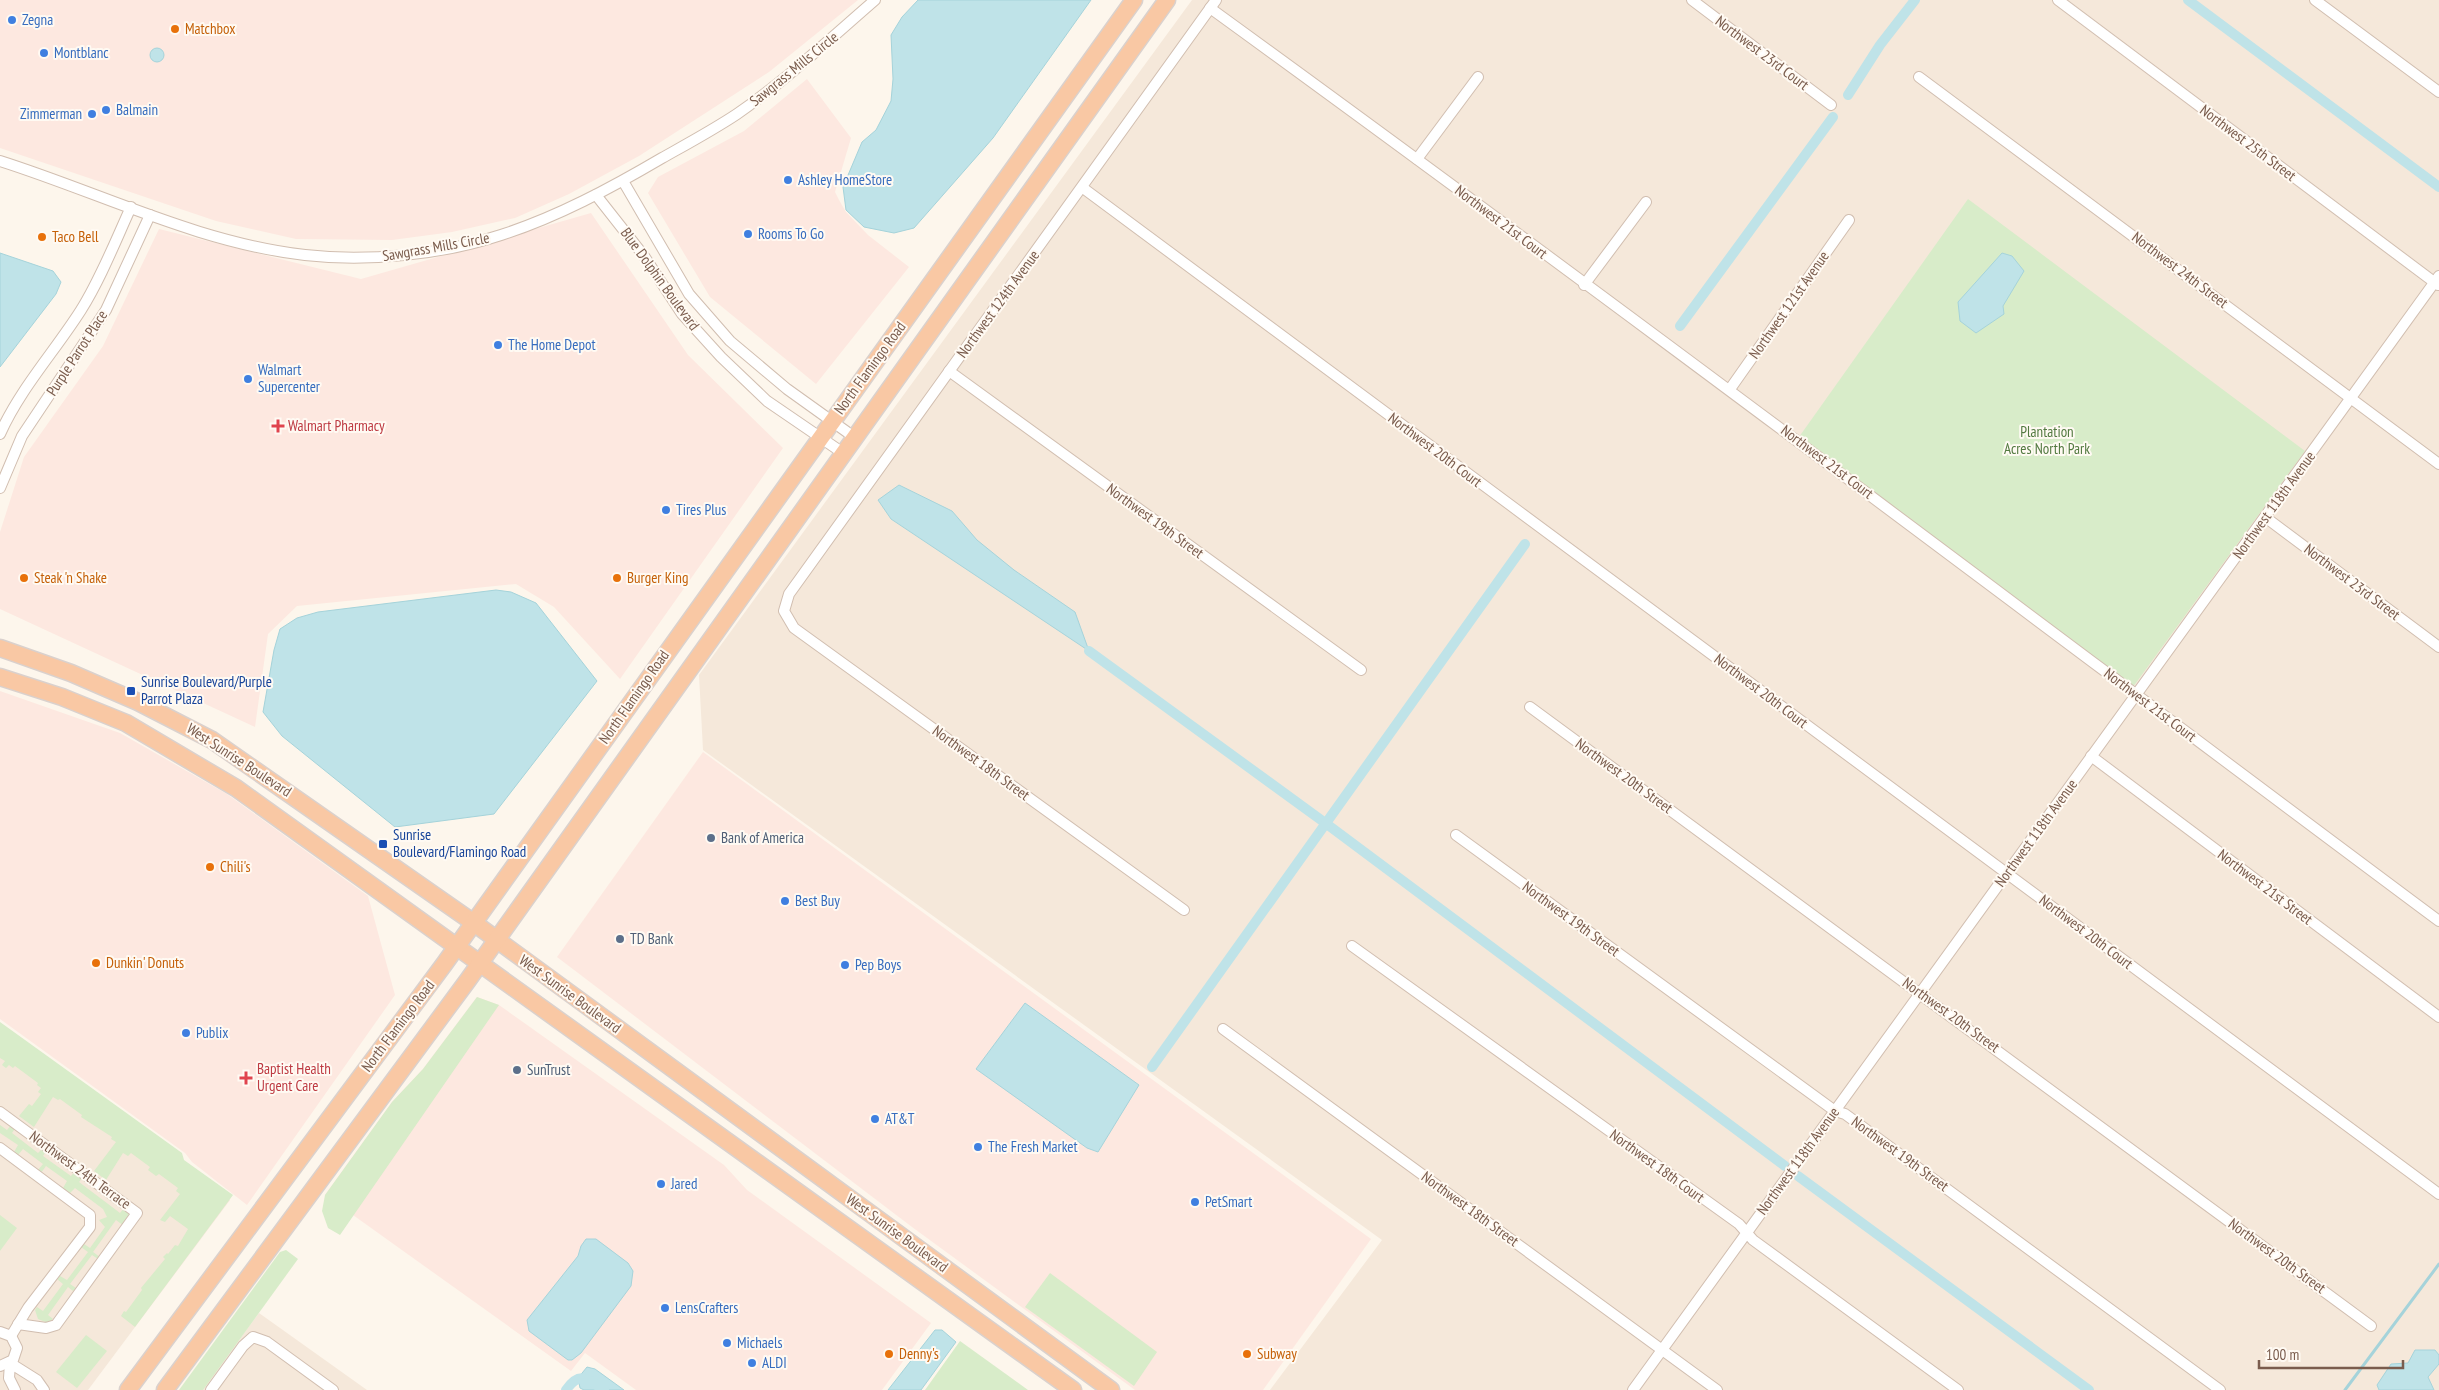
<svg xmlns="http://www.w3.org/2000/svg" width="2439" height="1390" viewBox="0 0 2439 1390" font-family="'PT Sans Narrow',sans-serif">
  <style>
    .residential { fill: #f5e8da }
    .commercial { fill: #fde8e0 }
    .green { fill: #d8ecc9 }
    .water { fill: #bfe3e8; stroke: #a5d3da }
    .lines { fill: none; stroke-linecap: round; stroke-linejoin: round }
    .stream { stroke: #a5d3da; stroke-width: 3 }
    .canal { stroke: #bfe3e8; stroke-width: 10 }
    .minor-casing { stroke: #d1beb0; stroke-width: 12 }
    .trunk-casing { stroke: #dad1cd; stroke-width: 19 }
    .minor { stroke: #fff; stroke-width: 10 }
    .trunk { stroke: #f9c8a4; stroke-width: 16 }
    .shop-dot { fill: #3f7fe0; stroke: #fffaf3; stroke-width: 2 }
    .food-dot { fill: #e8710a; stroke: #fffaf3; stroke-width: 2 }
    .health-dot { fill: #e0444e; stroke: #fffaf3; stroke-width: 2 }
    .transit-dot { fill: #1a4fb4; stroke: #fffaf3; stroke-width: 2 }
    .service-dot { fill: #5c6f8a; stroke: #fffaf3; stroke-width: 2 }
    .labels { text-anchor: middle; stroke-width: 4; stroke-linejoin: round; paint-order: stroke }
    .shop-label { font-size: 15px; fill: #366cbe; stroke: #fffaf3; text-anchor: start }
    .food-label { font-size: 15px; fill: #c56008; stroke: #fffaf3; text-anchor: start }
    .street-label { font-size: 15px; fill: #7a5c4d; stroke: #fffaf3 }
    .health-label { font-size: 15px; fill: #be3a42; stroke: #fffaf3; text-anchor: start }
    .park-label { font-size: 15px; fill: #537a41; stroke: #fffaf3 }
    .transit-label { font-size: 15px; fill: #164399; stroke: #fffaf3; text-anchor: start }
    .service-label { font-size: 15px; fill: #4e5e75; stroke: #fffaf3; text-anchor: start }
  </style>
  <rect width="100%" height="100%" fill="#fdf6ec"/>
  <g class="residential">
    <path d="M 1192,0 L 2439,0 L 2439,1390 L 1270,1390 L 1382,1240 L 703,750 L 699,675 Z"/>
    <path d="M 0,1044 L 230,1200 L 88,1390 L 0,1390 Z"/>
    <path d="M 259,1313 L 367,1390 L 202,1390 Z"/>
  </g>
  <g class="commercial">
    <path d="M 0,0 L 858,0 L 769,72 L 639,156 L 569,194 L 515,218 L 452,232 L 392,240 L 296,239 L 216,221 L 0,148 Z"/>
    <path d="M 807,79 L 851,138 L 835,192 L 839,200 L 846,212 L 868,235 L 909,267 L 816,384 L 710,297 L 648,193 L 658,177 L 744,131 Z"/>
    <path d="M 591,213 L 688,355 L 783,448 L 620,679 L 554,607 L 516,584 L 297,606 L 268,634 L 255,727 L 0,609 L 0,532 L 24,457 L 103,346 L 159,229 L 361,279 Z"/>
    <path d="M 0,691 L 120,733 L 227,794 L 368,896 L 395,995 L 247,1205 L 192,1162 L 185,1153 L 0,1019 Z"/>
    <path d="M 703,752 L 1371,1239 L 1263,1390 L 1135,1390 L 912,1227 L 557,957 Z"/>
    <path d="M 477,997 L 499,1005 L 724,1165 L 747,1190 L 931,1323 L 882,1390 L 636,1390 L 585,1353 L 571,1371 L 325,1195 L 392,1102 L 423,1069 Z"/>
  </g>
  <g class="green">
    <path d="M 1968,199 L 2305,451 L 2133,687 L 1799,437 Z"/>
    <path d="M 477,997 L 499,1005 L 340,1235 L 328,1228 L 322,1211 L 325,1195 L 392,1102 L 423,1069 Z"/>
    <path d="M 0,1022 L 182,1153 L 184,1160 L 233,1195 L 135,1327 L 121,1316 L 124,1311 L 126,1312 L 142,1290 L 141,1288 L 165,1259 L 163,1257 L 167,1253 L 168,1254 L 175,1245 L 178,1246 L 188,1229 L 170,1216 L 165,1222 L 160,1220 L 180,1194 L 176,1191 L 178,1188 L 159,1174 L 156,1176 L 148,1170 L 150,1167 L 131,1153 L 128,1156 L 123,1153 L 106,1180 L 94,1171 L 116,1142 L 111,1139 L 112,1137 L 81,1117 L 82,1115 L 60,1099 L 58,1100 L 53,1097 L 34,1127 L 19,1116 L 29,1104 L 32,1106 L 41,1094 L 38,1092 L 41,1088 L 37,1085 L 38,1083 L 15,1066 L 13,1068 L 9,1065 L 6,1068 L 2,1065 L 5,1061 L 0,1058 Z"/>
    <path d="M 12,1124 L 16,1127 L 12,1133 L 38,1153 L 43,1148 L 47,1150 L 43,1156 L 71,1176 L 75,1171 L 83,1177 L 79,1182 L 120,1213 L 124,1208 L 129,1214 L 124,1226 L 116,1220 L 93,1252 L 100,1257 L 98,1259 L 92,1255 L 70,1284 L 76,1288 L 73,1291 L 68,1287 L 48,1315 L 53,1319 L 48,1323 L 38,1319 L 35,1310 L 37,1307 L 43,1311 L 63,1284 L 57,1279 L 58,1277 L 60,1276 L 67,1280 L 88,1252 L 81,1247 L 84,1244 L 90,1248 L 105,1227 L 99,1220 L 107,1217 L 103,1209 L 75,1188 L 70,1193 L 63,1188 L 67,1181 L 46,1166 L 41,1173 L 38,1170 L 43,1164 L 23,1149 L 18,1155 L 14,1152 L 18,1145 L 0,1133 L 0,1125 L 7,1130 Z"/>
    <path d="M 0,1215 L 17,1228 L 0,1251 Z"/>
    <path d="M 286,1250 L 298,1259 L 203,1390 L 179,1390 L 280,1252 Z"/>
    <path d="M 1050,1273 L 1157,1352 L 1134,1386 L 1025,1307 Z"/>
    <path d="M 86,1335 L 107,1351 L 77,1388 L 56,1372 Z"/>
    <path d="M 960,1341 L 1028,1390 L 925,1390 Z"/>
  </g>
  <g class="water">
    <path d="M 918,0 L 1091,0 L 993,138 L 914,228 L 894,233 L 864,227 L 846,210 L 843,187 L 862,142 L 876,130 L 891,101 L 893,79 L 891,35 L 902,17 Z"/>
    <circle cx="157" cy="55" r="7"/>
    <path d="M 0,253 L 53,271 L 61,282 L 56,294 L 0,367 Z"/>
    <path d="M 2002,253 L 2012,256 L 2024,271 L 2003,306 L 2004,314 L 1976,333 L 1960,321 L 1958,302 Z"/>
    <path d="M 899,485 L 952,511 L 977,540 L 1014,570 L 1075,612 L 1089,651 L 891,519 L 878,500 Z"/>
    <path d="M 496,590 L 511,592 L 536,603 L 597,681 L 494,814 L 395,827 L 282,736 L 263,712 L 274,650 L 280,629 L 297,618 L 318,612 Z"/>
    <path d="M 1025,1003 L 1139,1085 L 1098,1152 L 1087,1148 L 976,1069 Z"/>
    <path d="M 586,1239 L 596,1239 L 628,1263 L 633,1271 L 631,1286 L 581,1353 L 572,1360 L 568,1360 L 529,1331 L 527,1320 L 578,1256 L 581,1246 Z"/>
    <path d="M 935,1330 L 942,1330 L 956,1342 L 921,1390 L 888,1390 Z"/>
    <path d="M 2415,1350 L 2435,1350 L 2439,1355 L 2439,1364 L 2428,1377 L 2434,1390 L 2379,1390 L 2377,1385 L 2391,1364 L 2408,1363 Z"/>
    <path d="M 587,1367 L 595,1369 L 624,1390 L 584,1390 L 580,1388 L 578,1378 Z"/>
  </g>
  <g class="lines">
    <path class="stream" d="M 2345,1390 L 2439,1264"/>
    <g class="canal">
      <path d="M 2188,0 L 2439,187"/>
      <path d="M 1848,95 L 1880,45 L 1915,0"/>
      <path d="M 1680,326 L 1833,117"/>
      <path d="M 1089,651 L 1328,825 L 1785,1166"/>
      <path d="M 1152,1067 L 1525,544"/>
      <path d="M 1798,1176 L 2089,1390"/>
      <path d="M 566,1390 C 580,1370 587,1379 604,1390"/>
    </g>
    <g class="minor-casing">
      <g id="minor">
        <path d="M 1692,0 L 1831,105"/>
        <path d="M 2058,0 L 2438,285"/>
        <path d="M 2315,0 L 2439,92"/>
        <path d="M 1210,8 C 1623,308 2030,616 2439,921"/>
        <path d="M 1919,77 L 2439,464"/>
        <path d="M 1417,159 L 1478,77"/>
        <path d="M 0,161 C 101,193 199,243 305,255 C 367,262 441,255 501,235 C 557,217 611,188 662,158 C 687,144 713,130 737,114 C 786,80 830,39 875,0"/>
        <path d="M 623,181 L 689,294 L 730,341 L 787,389 L 854,437"/>
        <path d="M 1083,188 L 2439,1194"/>
        <path d="M 596,195 L 644,256 L 682,314 L 721,357 L 767,401 L 843,453"/>
        <path d="M 1584,285 L 1646,202"/>
        <path d="M 949,371 L 1361,670"/>
        <path d="M 1730,389 L 1849,220"/>
        <path d="M 0,434 C 20,389 55,351 81,310 C 101,278 115,242 131,207"/>
        <path d="M 0,488 L 22,436 L 106,310 L 150,215"/>
        <path d="M 2265,517 L 2439,647"/>
        <path d="M 1530,707 L 2371,1326"/>
        <path d="M 2091,756 L 2439,1017"/>
        <path d="M 1456,835 L 1835,1111 L 1845,1114 L 2220,1390"/>
        <path d="M 1184,910 L 794,628 L 784,611 L 789,594 L 1216,0"/>
        <path d="M 1352,946 L 1739,1224 L 1753,1240 L 1958,1390"/>
        <path d="M 1223,1029 L 1717,1390"/>
        <path d="M 0,1112 L 137,1213 L 56,1325 L 46,1328 L 18,1324"/>
        <path d="M 0,1148 L 90,1215 L 90,1227 L 28,1308 L 11,1336"/>
        <path d="M 0,1332 L 11,1336 L 17,1348 L 13,1360 L 0,1366"/>
        <path d="M 15,1390 L 9,1378 L 10,1363 L 37,1380 L 44,1390"/>
        <path d="M 211,1390 L 243,1346 L 253,1337 L 267,1342 L 333,1390"/>
        <path d="M 1633,1390 L 2439,276"/>
      </g>
    </g>
    <g class="trunk-casing">
      <g id="trunk">
        <path d="M 0,648 L 71,673 L 138,702 L 212,740 L 474,923 L 1111,1390"/>
        <path d="M 0,677 L 62,697 L 126,723 L 236,788 L 1073,1390"/>
        <path d="M 128,1390 L 445,963 L 1134,0"/>
        <path d="M 165,1390 L 468,980 L 1167,0"/>
      </g>
    </g>
    <use href="#minor" class="minor"/>
    <use href="#trunk" class="trunk"/>
  </g>
  <g class="shop-dot">
    <circle cx="12" cy="20" r="5"/>
    <circle cx="44" cy="53" r="5"/>
    <circle cx="106" cy="110" r="5"/>
    <circle cx="92" cy="114" r="5"/>
    <circle cx="788" cy="180" r="5"/>
    <circle cx="748" cy="234" r="5"/>
    <circle cx="498" cy="345" r="5"/>
    <circle cx="248" cy="379" r="5"/>
    <circle cx="666" cy="510" r="5"/>
    <circle cx="785" cy="901" r="5"/>
    <circle cx="845" cy="965" r="5"/>
    <circle cx="186" cy="1033" r="5"/>
    <circle cx="875" cy="1119" r="5"/>
    <circle cx="978" cy="1147" r="5"/>
    <circle cx="661" cy="1184" r="5"/>
    <circle cx="1195" cy="1202" r="5"/>
    <circle cx="665" cy="1308" r="5"/>
    <circle cx="727" cy="1343" r="5"/>
    <circle cx="752" cy="1363" r="5"/>
  </g>
  <g class="food-dot">
    <circle cx="175" cy="29" r="5"/>
    <circle cx="42" cy="237" r="5"/>
    <circle cx="24" cy="578" r="5"/>
    <circle cx="617" cy="578" r="5"/>
    <circle cx="210" cy="867" r="5"/>
    <circle cx="96" cy="963" r="5"/>
    <circle cx="889" cy="1354" r="5"/>
    <circle cx="1247" cy="1354" r="5"/>
  </g>
  <g class="health-dot">
    <path d="M275.5 418.5h5v5h5v5h-5v5h-5v-5h-5v-5h5z"/>
    <path d="M243.5 1070.5h5v5h5v5h-5v5h-5v-5h-5v-5h5z"/>
  </g>
  <g class="transit-dot">
    <rect x="126" y="686" width="10" height="10" rx="2.5"/>
    <rect x="378" y="839" width="10" height="10" rx="2.5"/>
  </g>
  <g class="service-dot">
    <circle cx="711" cy="838" r="5"/>
    <circle cx="620" cy="939" r="5"/>
    <circle cx="517" cy="1070" r="5"/>
  </g>
  <g class="labels">
    <g class="shop-label">
      <text x="22" y="25">Zegna</text>
      <text x="54" y="58">Montblanc</text>
      <text x="116" y="115">Balmain</text>
      <text x="82" y="119" text-anchor="end">Zimmerman</text>
      <text x="798" y="185">Ashley HomeStore</text>
      <text x="758" y="239">Rooms To Go</text>
      <text x="508" y="350">The Home Depot</text>
      <text x="258" y="375">Walmart<tspan x="258" dy="17">Supercenter</tspan></text>
      <text x="676" y="515">Tires Plus</text>
      <text x="795" y="906">Best Buy</text>
      <text x="855" y="970">Pep Boys</text>
      <text x="196" y="1038">Publix</text>
      <text x="885" y="1124">AT&amp;T</text>
      <text x="988" y="1152">The Fresh Market</text>
      <text x="671" y="1189">Jared</text>
      <text x="1205" y="1207">PetSmart</text>
      <text x="675" y="1313">LensCrafters</text>
      <text x="737" y="1348">Michaels</text>
      <text x="762" y="1368">ALDI</text>
    </g>
    <g class="food-label">
      <text x="185" y="34">Matchbox</text>
      <text x="52" y="242">Taco Bell</text>
      <text x="34" y="583">Steak 'n Shake</text>
      <text x="627" y="583">Burger King</text>
      <text x="220" y="872">Chili's</text>
      <text x="106" y="968">Dunkin' Donuts</text>
      <text x="899" y="1359">Denny's</text>
      <text x="1257" y="1359">Subway</text>
    </g>
    <g class="street-label">
      <text transform="translate(1762 53) rotate(37)" y="5">Northwest 23rd Court</text>
      <text transform="translate(794 69) rotate(-39)" y="5">Sawgrass Mills Circle</text>
      <text transform="translate(2248 143) rotate(37)" y="5">Northwest 25th Street</text>
      <text transform="translate(1501 222) rotate(37)" y="5">Northwest 21st Court</text>
      <text transform="translate(436 247) rotate(-10)" y="5">Sawgrass Mills Circle</text>
      <text transform="translate(2180 270) rotate(37)" y="5">Northwest 24th Street</text>
      <text transform="translate(660 279) rotate(54)" y="5">Blue Dolphin Boulevard</text>
      <text transform="translate(998 304) rotate(-54)" y="5">Northwest 124th Avenue</text>
      <text transform="translate(1789 305) rotate(-55)" y="5">Northwest 121st Avenue</text>
      <text transform="translate(77 353) rotate(-57)" y="5">Purple Parrot Place</text>
      <text transform="translate(870 368) rotate(-54)" y="5">North Flamingo Road</text>
      <text transform="translate(1435 450) rotate(37)" y="5">Northwest 20th Court</text>
      <text transform="translate(1827 462) rotate(37)" y="5">Northwest 21st Court</text>
      <text transform="translate(2274 505) rotate(-54)" y="5">Northwest 118th Avenue</text>
      <text transform="translate(1155 521) rotate(36)" y="5">Northwest 19th Street</text>
      <text transform="translate(2352 582) rotate(37)" y="5">Northwest 23rd Street</text>
      <text transform="translate(1761 691) rotate(37)" y="5">Northwest 20th Court</text>
      <text transform="translate(634 697) rotate(-55)" y="5">North Flamingo Road</text>
      <text transform="translate(2150 705) rotate(37)" y="5">Northwest 21st Court</text>
      <text transform="translate(239 760) rotate(33)" y="5">West Sunrise Boulevard</text>
      <text transform="translate(981 763) rotate(36)" y="5">Northwest 18th Street</text>
      <text transform="translate(1624 776) rotate(36)" y="5">Northwest 20th Street</text>
      <text transform="translate(2036 833) rotate(-54)" y="5">Northwest 118th Avenue</text>
      <text transform="translate(2265 887) rotate(37)" y="5">Northwest 21st Street</text>
      <text transform="translate(1571 919) rotate(36)" y="5">Northwest 19th Street</text>
      <text transform="translate(2086 932) rotate(37)" y="5">Northwest 20th Court</text>
      <text transform="translate(570 994) rotate(36)" y="5">West Sunrise Boulevard</text>
      <text transform="translate(1951 1015) rotate(36)" y="5">Northwest 20th Street</text>
      <text transform="translate(398 1026) rotate(-53)" y="5">North Flamingo Road</text>
      <text transform="translate(1900 1154) rotate(36)" y="5">Northwest 19th Street</text>
      <text transform="translate(1798 1161) rotate(-54)" y="5">Northwest 118th Avenue</text>
      <text transform="translate(1657 1166) rotate(36)" y="5">Northwest 18th Court</text>
      <text transform="translate(80 1170) rotate(36)" y="5">Northwest 24th Terrace</text>
      <text transform="translate(1470 1209) rotate(36)" y="5">Northwest 18th Street</text>
      <text transform="translate(897 1233) rotate(36)" y="5">West Sunrise Boulevard</text>
      <text transform="translate(2277 1256) rotate(36)" y="5">Northwest 20th Street</text>
    </g>
    <g class="health-label">
      <text x="288" y="431">Walmart Pharmacy</text>
      <text x="257" y="1074">Baptist Health<tspan x="257" dy="17">Urgent Care</tspan></text>
    </g>
    <g class="park-label">
      <text x="2047" y="437">Plantation<tspan x="2047" dy="17">Acres North Park</tspan></text>
    </g>
    <g class="transit-label">
      <text x="141" y="687">Sunrise Boulevard/Purple<tspan x="141" dy="17">Parrot Plaza</tspan></text>
      <text x="393" y="840">Sunrise<tspan x="393" dy="17">Boulevard/Flamingo Road</tspan></text>
    </g>
    <g class="service-label">
      <text x="721" y="843">Bank of America</text>
      <text x="630" y="944">TD Bank</text>
      <text x="527" y="1075">SunTrust</text>
    </g>
  </g>
  <path d="M2259 1360v8h144v-8" fill="none" stroke="#7a5c4d" stroke-width="2.5"/>
  <text x="2266" y="1360" font-size="15" fill="#7a5c4d" stroke="#fffaf3" stroke-width="4" paint-order="stroke">100 m</text>
</svg>
